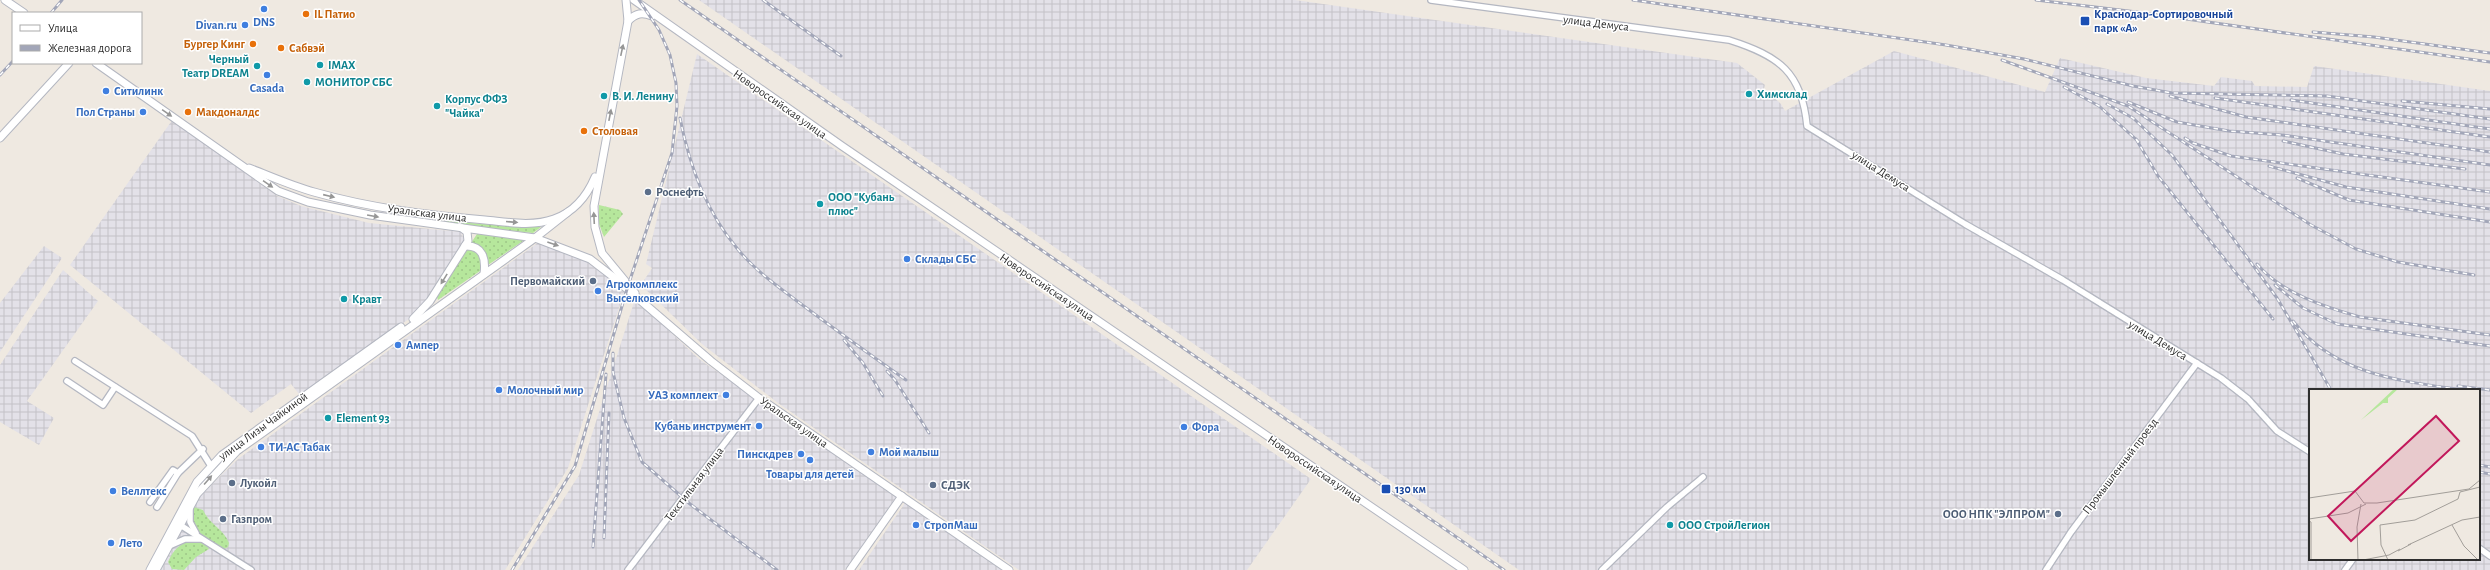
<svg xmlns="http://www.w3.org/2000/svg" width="2490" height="570" viewBox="0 0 2490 570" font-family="'Alegreya Sans',sans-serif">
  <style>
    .industrial { fill: url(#industrial-grid); fill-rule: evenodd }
    .grass { fill: url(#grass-dots) }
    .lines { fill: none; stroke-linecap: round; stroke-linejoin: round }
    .street-casing { stroke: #b4b7c1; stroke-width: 8 }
    .secondary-casing { stroke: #b4b7c1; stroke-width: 9 }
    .street { stroke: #fff; stroke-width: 5.5 }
    .secondary { stroke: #fff; stroke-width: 7 }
    .rail-casing { stroke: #a2a6b8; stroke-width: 3 }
    .rail { stroke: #fff; stroke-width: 1.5; stroke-dasharray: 4.5; stroke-linecap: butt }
    .oneway { fill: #969696 }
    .shop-dot { fill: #3f7fe0; stroke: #fff; stroke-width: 1.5 }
    .food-dot { fill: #e8710a; stroke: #fff; stroke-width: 1.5 }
    .transit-dot { fill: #1a4fb4; stroke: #fff; stroke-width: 1.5 }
    .culture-dot { fill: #0f9aa8; stroke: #fff; stroke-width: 1.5 }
    .service-dot { fill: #5c6f8a; stroke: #fff; stroke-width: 1.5 }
    .labels { text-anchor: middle; stroke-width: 3; stroke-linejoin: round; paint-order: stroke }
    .food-label { font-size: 12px; font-weight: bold; fill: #c56008; stroke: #fff; text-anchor: start }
    .transit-label { font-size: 12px; font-weight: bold; fill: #164399; stroke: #fff; text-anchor: start }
    .shop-label { font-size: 12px; font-weight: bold; fill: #366cbe; stroke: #fff; text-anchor: start }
    .street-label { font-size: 12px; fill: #2e2e2e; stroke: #fff }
    .culture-label { font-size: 12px; font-weight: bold; fill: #0d838f; stroke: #fff; text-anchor: start }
    .service-label { font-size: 12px; font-weight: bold; fill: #4e5e75; stroke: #fff; text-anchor: start }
    .inset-road { fill: none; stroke: #a29e99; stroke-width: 1 }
    .view { fill: #c2185b; fill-opacity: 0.15; stroke: #c2185b; stroke-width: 2 }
    .inset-edge { fill: none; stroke: #2e2e2e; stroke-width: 2 }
  </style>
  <defs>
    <pattern id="industrial-grid" width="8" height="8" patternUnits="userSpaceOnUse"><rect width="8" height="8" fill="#e3e1e8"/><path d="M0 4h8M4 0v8" fill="none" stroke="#c3c1c7"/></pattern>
    <pattern id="grass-dots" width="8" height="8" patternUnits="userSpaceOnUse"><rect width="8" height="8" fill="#b6e79c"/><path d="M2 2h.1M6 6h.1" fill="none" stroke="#9dc687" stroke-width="1.8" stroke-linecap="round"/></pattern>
  </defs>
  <rect width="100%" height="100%" fill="#efe9e1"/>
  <g class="industrial">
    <path d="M 699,0 L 1295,0 L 1737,63 L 1765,85 L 1764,89 L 1781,104 L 1785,111 L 1894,51 L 2045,92 L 2060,58 L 2146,78 L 2214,86 L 2221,77 L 2252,81 L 2255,86 L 2307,87 L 2314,66 L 2490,91 L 2490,570 L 1519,570 ZM 2310,390 L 2479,390 L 2479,559 L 2310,559 Z"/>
    <path d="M 697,54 L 1311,479 L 1247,570 L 1019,570 L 778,403 L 702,344 L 641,285 L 652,268 L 646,264 Z"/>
    <path d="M 173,119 L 277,196 L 301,206 L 369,223 L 461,232 L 464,240 L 461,247 L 428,300 L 413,316 L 326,378 L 299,394 L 291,384 L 251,413 L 70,265 Z"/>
    <path d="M 539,242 L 596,266 L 624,292 L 568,468 L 505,570 L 159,570 L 200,496 L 238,459 Z"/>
    <path d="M 44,246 L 62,258 L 0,352 L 0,303 Z"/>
    <path d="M 63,270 L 98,301 L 27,401 L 54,418 L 39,445 L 0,422 L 0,365 Z"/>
    <path d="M 635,299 L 699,359 L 896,497 L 845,570 L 518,570 L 579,475 Z"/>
    <path d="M 905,503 L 1002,570 L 859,570 Z"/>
  </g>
  <g class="grass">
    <path d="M 599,205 L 620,210 L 623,214 L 604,237 L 599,224 Z"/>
    <path d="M 406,218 L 522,227 L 541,227 L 533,233 L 406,220 Z"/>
    <path d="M 477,234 L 526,239 L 488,265 C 486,253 483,246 471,243 Z"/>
    <path d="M 467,248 C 479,249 484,260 480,271 L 438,300 L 437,297 Z"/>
    <path d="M 194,507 L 203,510 C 209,524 223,528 229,543 L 228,547 L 224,549 C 202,534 194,537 192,508 Z"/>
    <path d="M 194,540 L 206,545 L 209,549 L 196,557 L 184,570 L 172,569 L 168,562 C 173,550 181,542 194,540 Z"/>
  </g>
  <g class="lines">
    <g class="street-casing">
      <g id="street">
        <path d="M 1431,0 L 1729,40 C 1779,56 1802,72 1807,126 L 1965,224 L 2063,280 L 2221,378 L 2248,399 L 2277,431 L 2310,452"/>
        <path d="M 75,361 L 192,436 L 211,466"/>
        <path d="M 67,381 L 103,405 L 115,387"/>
        <path d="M 150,502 L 173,470 L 178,473 L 203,449"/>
        <path d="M 157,507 L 178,473"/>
        <path d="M 190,510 L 190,522 L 196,533"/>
        <path d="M 177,523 L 251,570"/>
        <path d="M 169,546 L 185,539 L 201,539"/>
        <path d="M 2479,548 L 2490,556"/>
        <path d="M 628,570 L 759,398"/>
        <path d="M 1602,570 L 1667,507 L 1703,477"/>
        <path d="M 2046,570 L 2071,532 L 2197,363"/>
        <path d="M 2345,570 L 2353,559"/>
      </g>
    </g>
    <g class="secondary-casing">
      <g id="secondary">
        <path d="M 5,0 L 24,13"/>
        <path d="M 626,0 L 628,21 L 594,206 L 595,227 L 602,253 L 635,293"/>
        <path d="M 634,0 L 842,146 L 1464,570"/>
        <path d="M 628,21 C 636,13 642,12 652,16"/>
        <path d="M 96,63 L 278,191 L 308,202 L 370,215 L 535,238 L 590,259 L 612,276 L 711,361 L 759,398 L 1009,570"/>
        <path d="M 0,138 L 69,63"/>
        <path d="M 249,168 C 270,176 292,186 314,192 C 370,208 427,215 485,220 C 507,222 532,227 554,219 C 574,212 587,196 595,177"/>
        <path d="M 465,246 C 483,245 486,259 484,274"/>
        <path d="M 413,319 L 430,301 L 468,241 L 467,232 L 462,228"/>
        <path d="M 150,570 L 197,482 L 222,455 L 401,327"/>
        <path d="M 156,570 L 197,494 L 237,451 L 535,238 L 568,212"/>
        <path d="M 850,570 L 902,496"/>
      </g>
    </g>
    <use href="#street" class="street"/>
    <use href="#secondary" class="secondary"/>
    <g class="rail-casing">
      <g id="rail">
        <path d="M 680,0 L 1504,570"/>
        <path d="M 763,0 L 841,56"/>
        <path d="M 1633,0 L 1946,45 L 2024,59 L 2133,86 L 2172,93 L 2327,96 L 2490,119"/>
        <path d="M 2036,0 L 2137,12 L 2490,62"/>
        <path d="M 51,13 L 62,0"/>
        <path d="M 2313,32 L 2374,37 L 2490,53"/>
        <path d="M 2002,60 L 2128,106 L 2311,225 L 2356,249 L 2398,262 L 2474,275"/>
        <path d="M 0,75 L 13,61"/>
        <path d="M 2064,87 L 2099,106 L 2139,142"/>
        <path d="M 2170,96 L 2246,117 L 2490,152"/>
        <path d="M 2215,98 L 2490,137"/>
        <path d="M 2291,100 L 2490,129"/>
        <path d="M 2402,101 L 2490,109"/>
        <path d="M 2128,102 L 2177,122 L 2229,131 L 2282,135 L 2490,165"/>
        <path d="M 2107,104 L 2133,118 L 2172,155 L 2277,298 L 2331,390"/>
        <path d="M 680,118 C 689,164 706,211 736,247 C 753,269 776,285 797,301 C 833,328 869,354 906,380"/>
        <path d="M 2185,138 L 2193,143 L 2231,156 L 2490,192"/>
        <path d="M 2136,139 L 2158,176 L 2273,319"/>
        <path d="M 2283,141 L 2343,154 L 2465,169"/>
        <path d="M 2269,166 L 2346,187 L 2490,209"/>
        <path d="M 2297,178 L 2349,200 L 2490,222"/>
        <path d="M 2257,264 C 2281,293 2325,307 2360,317 L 2490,335"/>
        <path d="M 2275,285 L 2303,308 L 2337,324 L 2490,346"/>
        <path d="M 2293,321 C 2335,375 2401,381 2463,390"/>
        <path d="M 844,340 L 863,363 L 883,396"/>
        <path d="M 613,353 L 613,372 L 624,418 L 642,462 L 690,504 L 777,570"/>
        <path d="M 887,371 L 895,380 L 929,433"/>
        <path d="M 2458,386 L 2490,390"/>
        <path d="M 2479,465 L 2490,467"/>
        <path d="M 2479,472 L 2490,474"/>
        <path d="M 604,538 L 609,413"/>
        <path d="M 593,547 L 606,374"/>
        <path d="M 512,570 L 575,466 L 627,289 L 672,153 L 677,106 L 676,83 L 670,55 L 659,30 L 639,0"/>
      </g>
    </g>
    <use href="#rail" class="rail"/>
  </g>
  <defs><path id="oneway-solid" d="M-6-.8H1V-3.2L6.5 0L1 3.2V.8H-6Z"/></defs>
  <g class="oneway">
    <use href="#oneway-solid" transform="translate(622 50) rotate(-78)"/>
    <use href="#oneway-solid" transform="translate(167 113) rotate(35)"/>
    <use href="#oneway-solid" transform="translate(610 115) rotate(-79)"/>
    <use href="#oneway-solid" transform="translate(268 184) rotate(34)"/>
    <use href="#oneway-solid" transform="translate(329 196) rotate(13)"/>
    <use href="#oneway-solid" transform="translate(373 216) rotate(10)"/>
    <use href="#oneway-solid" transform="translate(594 218) rotate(-93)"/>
    <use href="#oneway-solid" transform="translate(512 222) rotate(5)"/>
    <use href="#oneway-solid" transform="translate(553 244) rotate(19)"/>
    <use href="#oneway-solid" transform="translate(444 279) rotate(122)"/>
    <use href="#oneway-solid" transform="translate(208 480) rotate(-49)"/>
  </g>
  <g class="shop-dot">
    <circle cx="264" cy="9" r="4"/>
    <circle cx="245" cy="25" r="4"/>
    <circle cx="267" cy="75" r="4"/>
    <circle cx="106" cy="91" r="4"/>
    <circle cx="143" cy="112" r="4"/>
    <circle cx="907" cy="259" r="4"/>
    <circle cx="598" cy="291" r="4"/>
    <circle cx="398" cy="345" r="4"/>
    <circle cx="499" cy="390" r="4"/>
    <circle cx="726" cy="395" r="4"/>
    <circle cx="759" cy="426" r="4"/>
    <circle cx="1184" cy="427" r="4"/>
    <circle cx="261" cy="447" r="4"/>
    <circle cx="871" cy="452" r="4"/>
    <circle cx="801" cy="454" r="4"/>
    <circle cx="810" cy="460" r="4"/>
    <circle cx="113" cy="491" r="4"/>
    <circle cx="916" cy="525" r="4"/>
    <circle cx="111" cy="543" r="4"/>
  </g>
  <g class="food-dot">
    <circle cx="306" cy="14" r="4"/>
    <circle cx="253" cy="44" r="4"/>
    <circle cx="281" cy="48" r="4"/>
    <circle cx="188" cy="112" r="4"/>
    <circle cx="584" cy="131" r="4"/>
  </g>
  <g class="transit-dot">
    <rect x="2080" y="16" width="10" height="10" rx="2"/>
    <rect x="1381" y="484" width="10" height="10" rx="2"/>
  </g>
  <g class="culture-dot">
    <circle cx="320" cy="65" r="4"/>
    <circle cx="257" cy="66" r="4"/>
    <circle cx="307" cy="82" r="4"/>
    <circle cx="1749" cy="94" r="4"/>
    <circle cx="604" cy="96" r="4"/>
    <circle cx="437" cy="106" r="4"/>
    <circle cx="820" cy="204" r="4"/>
    <circle cx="344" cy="299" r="4"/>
    <circle cx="328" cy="418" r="4"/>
    <circle cx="1670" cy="525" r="4"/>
  </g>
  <g class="service-dot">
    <circle cx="648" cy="192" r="4"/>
    <circle cx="593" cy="281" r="4"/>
    <circle cx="232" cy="483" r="4"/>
    <circle cx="933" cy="485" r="4"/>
    <circle cx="2058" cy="514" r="4"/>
    <circle cx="223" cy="519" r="4"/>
  </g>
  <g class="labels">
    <g class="food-label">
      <text x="314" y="18">IL Патио</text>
      <text x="245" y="48" text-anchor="end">Бургер Кинг</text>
      <text x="289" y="52">Сабвэй</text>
      <text x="196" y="116">Макдоналдс</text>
      <text x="592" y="135">Столовая</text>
    </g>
    <g class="transit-label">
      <text x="2094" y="18">Краснодар-Сортировочный<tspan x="2094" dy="14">парк «А»</tspan></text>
      <text x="1395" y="493">130 км</text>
    </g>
    <g class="shop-label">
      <text x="264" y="26" text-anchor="middle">DNS</text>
      <text x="237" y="29" text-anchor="end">Divan.ru</text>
      <text x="267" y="92" text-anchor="middle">Casada</text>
      <text x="114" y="95">Ситилинк</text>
      <text x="135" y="116" text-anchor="end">Пол Страны</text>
      <text x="915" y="263">Склады СБС</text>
      <text x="606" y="288">Агрокомплекс<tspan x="606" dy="14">Выселковский</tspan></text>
      <text x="406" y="349">Ампер</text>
      <text x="507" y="394">Молочный мир</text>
      <text x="718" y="399" text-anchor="end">УАЗ комплект</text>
      <text x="751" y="430" text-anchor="end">Кубань инструмент</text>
      <text x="1192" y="431">Фора</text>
      <text x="269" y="451">ТИ-АС Табак</text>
      <text x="879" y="456">Мой малыш</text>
      <text x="793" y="458" text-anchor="end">Пинскдрев</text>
      <text x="810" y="478" text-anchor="middle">Товары для детей</text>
      <text x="121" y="495">Веллтекс</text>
      <text x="924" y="529">СтропМаш</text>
      <text x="119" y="547">Лето</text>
    </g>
    <g class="street-label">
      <text transform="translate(1596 23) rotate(7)" y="4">улица Демуса</text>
      <text transform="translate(780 104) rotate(35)" y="4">Новороссийская улица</text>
      <text transform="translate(1881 171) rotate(32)" y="4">улица Демуса</text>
      <text transform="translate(427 213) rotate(7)" y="4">Уральская улица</text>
      <text transform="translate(1047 287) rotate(34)" y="4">Новороссийская улица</text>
      <text transform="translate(2158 340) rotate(31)" y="4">улица Демуса</text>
      <text transform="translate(794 422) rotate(35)" y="4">Уральская улица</text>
      <text transform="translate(263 426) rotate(-36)" y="4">улица Лизы Чайкиной</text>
      <text transform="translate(2120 466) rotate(-53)" y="4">Промышленный проезд</text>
      <text transform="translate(1315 469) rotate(34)" y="4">Новороссийская улица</text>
      <text transform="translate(694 484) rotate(-53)" y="4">Текстильная улица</text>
    </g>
    <g class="culture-label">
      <text x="249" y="63" text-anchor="end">Черный<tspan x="249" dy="14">Театр DREAM</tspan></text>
      <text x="328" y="69">IMAX</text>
      <text x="315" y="86">МОНИТОР СБС</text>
      <text x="1757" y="98">Химсклад</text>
      <text x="612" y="100">В. И. Ленину</text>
      <text x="445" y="103">Корпус ФФЗ<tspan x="445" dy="14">"Чайка"</tspan></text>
      <text x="828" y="201">ООО "Кубань<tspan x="828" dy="14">плюс"</tspan></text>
      <text x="352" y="303">Кравт</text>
      <text x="336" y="422">Element 93</text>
      <text x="1678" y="529">ООО СтройЛегион</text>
    </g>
    <g class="service-label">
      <text x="656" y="196">Роснефть</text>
      <text x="585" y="285" text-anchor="end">Первомайский</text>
      <text x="240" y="487">Лукойл</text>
      <text x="941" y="489">СДЭК</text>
      <text x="2050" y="518" text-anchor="end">ООО НПК "ЭЛПРОМ"</text>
      <text x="231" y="523">Газпром</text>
    </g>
  </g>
  <g transform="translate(2309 389)">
    <rect width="171" height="171" fill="#efe9e1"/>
    <path d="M 85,0 L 89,0 L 79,9 L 79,14 L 74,14 L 52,31 Z" fill="#b6e79c"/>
    <path class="inset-road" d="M 0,109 L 46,102 L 55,114 L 68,114 L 160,100 L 171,91M 0,130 L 39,124 L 57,115M 0,132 L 2,133 L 2,171M 143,136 L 155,157 L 169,171M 99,156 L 153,131 L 171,128M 89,162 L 102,155M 49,171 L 48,138 L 52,115M 54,171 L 80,166 L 91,160M 79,171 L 72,156 L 71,136 L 106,131 L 149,110 L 151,103 L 171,98"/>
    <path class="view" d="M 127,27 L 150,52 L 42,152 L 19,127 Z"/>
    <rect width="171" height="171" class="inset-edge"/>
  </g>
  <rect x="12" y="12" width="130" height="52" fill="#ffffff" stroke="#ababab"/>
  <rect x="20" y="25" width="20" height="6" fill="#ffffff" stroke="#ababab"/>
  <text x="48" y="32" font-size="12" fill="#2e2e2e">Улица</text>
  <rect x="20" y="45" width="20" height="6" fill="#a2a6b8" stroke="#ababab"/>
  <text x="48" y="52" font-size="12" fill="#2e2e2e">Железная дорога</text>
</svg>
